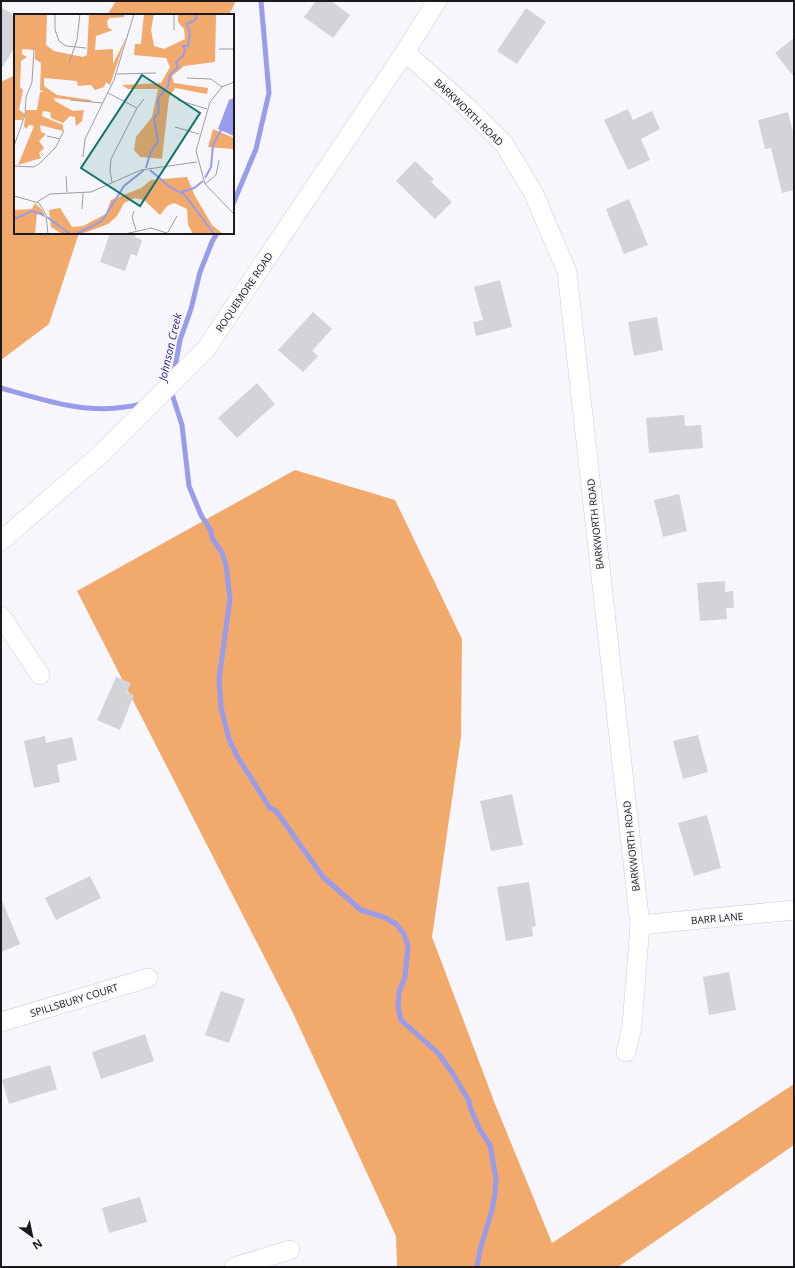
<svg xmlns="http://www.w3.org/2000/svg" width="795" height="1268" viewBox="0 0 795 1268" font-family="'Open Sans',sans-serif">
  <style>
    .forest { fill: #f1a96c }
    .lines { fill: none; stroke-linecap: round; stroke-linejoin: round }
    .stream { stroke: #999beb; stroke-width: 5 }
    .building { fill: #d3d4d9 }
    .minor-casing { stroke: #cdcdd3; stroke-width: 20 }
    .minor { stroke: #fff; stroke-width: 19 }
    .labels { text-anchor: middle; stroke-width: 3; stroke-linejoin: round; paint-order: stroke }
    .street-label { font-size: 10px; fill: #1a1a1c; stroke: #f6f6fc }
    .water-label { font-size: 11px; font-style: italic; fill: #2d1e79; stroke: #f6f6fc }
    .inset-river { fill: none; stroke: #999beb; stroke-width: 2 }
    .inset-road { fill: none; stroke: #9e9ea2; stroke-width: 1 }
    .view { fill: #0f766e; fill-opacity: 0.15; stroke: #0f766e; stroke-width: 2 }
    .inset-edge { fill: none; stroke: #1a1a1c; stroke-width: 2 }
  </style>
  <rect width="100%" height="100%" fill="#f6f6fc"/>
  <g class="forest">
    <path d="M 116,1 L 236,1 L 229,15 L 107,15 Z"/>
    <path d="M 15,75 L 15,233 L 79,233 L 49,324 L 1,360 L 1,82 Z"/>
    <path d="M 295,470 L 395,500 L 462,639 L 461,737 L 432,937 L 495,1104 L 552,1243 L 794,1084 L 794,1145 L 618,1267 L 397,1267 L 396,1236 L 293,1013 L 77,591 Z"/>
  </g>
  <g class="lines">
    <g class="stream">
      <path d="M 233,204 L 256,149 L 269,93 L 261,1"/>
      <path d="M 174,373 L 180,340 L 191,309 L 200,272 L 212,242 L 217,233"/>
      <path d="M 1,388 C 40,399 84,414 125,407 C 131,406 137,406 143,403"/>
      <path d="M 171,391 L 182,425 L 189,486 L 201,515 L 211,531 L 212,538 L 222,553 L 226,565 L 230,599 L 219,679 L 221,707 L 229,739 L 237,756 L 270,808 L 276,811 L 323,877 L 361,910 L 386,918 L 396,924 L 404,934 L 408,946 L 405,977 L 399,992 L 398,1007 L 401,1020 L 439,1054 L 453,1074 L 469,1101 L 470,1107 L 480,1130 L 490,1145 L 496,1179 L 495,1194 L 492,1210 L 480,1250 L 477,1267"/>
    </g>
  </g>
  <g class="building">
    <path d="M 316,1 L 331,1 L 350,15 L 333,38 L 304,17 Z"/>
    <path d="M 1,7 L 15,16 L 15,47 L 1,69 Z"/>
    <path d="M 526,8 L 546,22 L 517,64 L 497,51 Z"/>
    <path d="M 794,38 L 794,77 L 775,53 Z"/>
    <path d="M 628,109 L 633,120 L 652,111 L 660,129 L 641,139 L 650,160 L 628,170 L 604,120 Z"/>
    <path d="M 788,112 L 794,136 L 794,190 L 782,193 L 771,148 L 765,149 L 758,120 Z"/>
    <path d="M 415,161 L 434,179 L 431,182 L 452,202 L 435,219 L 396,181 Z"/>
    <path d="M 629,199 L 648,245 L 624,254 L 606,209 Z"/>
    <path d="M 110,233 L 137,233 L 135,237 L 142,240 L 137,256 L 131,254 L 125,271 L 100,262 Z"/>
    <path d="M 500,280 L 512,327 L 476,336 L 473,322 L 483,320 L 474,287 Z"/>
    <path d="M 313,312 L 332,329 L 312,351 L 318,356 L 303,372 L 278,350 Z"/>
    <path d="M 657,317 L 663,350 L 634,356 L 628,322 Z"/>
    <path d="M 257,383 L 275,404 L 237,438 L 218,418 Z"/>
    <path d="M 684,415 L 685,426 L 701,425 L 703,448 L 649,453 L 646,418 Z"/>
    <path d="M 679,494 L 687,531 L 663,537 L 654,500 Z"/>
    <path d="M 725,581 L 725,592 L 733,591 L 734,608 L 726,608 L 727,619 L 700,621 L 697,583 Z"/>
    <path d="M 116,677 L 131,683 L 127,692 L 134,695 L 120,730 L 97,720 Z"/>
    <path d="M 698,735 L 708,772 L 683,779 L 673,741 Z"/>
    <path d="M 45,736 L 46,743 L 72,737 L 77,760 L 57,765 L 60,782 L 34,788 L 24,741 Z"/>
    <path d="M 512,794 L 523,845 L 491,851 L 480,801 Z"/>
    <path d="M 707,815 L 721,868 L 694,876 L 678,823 Z"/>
    <path d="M 90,876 L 101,898 L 56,920 L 45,898 Z"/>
    <path d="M 529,882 L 536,926 L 532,927 L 533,936 L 506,941 L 497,887 Z"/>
    <path d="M 1,898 L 20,944 L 1,952 Z"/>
    <path d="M 729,972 L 736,1010 L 709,1015 L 703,977 Z"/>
    <path d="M 221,991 L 245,999 L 229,1043 L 205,1035 Z"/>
    <path d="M 145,1034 L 154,1061 L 101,1079 L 92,1052 Z"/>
    <path d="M 50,1065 L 57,1089 L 9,1104 L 2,1080 Z"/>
    <path d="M 140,1197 L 147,1222 L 109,1233 L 102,1208 Z"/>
  </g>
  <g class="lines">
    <g class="minor-casing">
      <g id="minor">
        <path d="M 405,52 L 467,107 L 504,144 L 533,192 L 567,272 L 640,925 L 632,1026 L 626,1052"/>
        <path d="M 1,541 L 100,455 L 206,349 L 405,52 L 437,1"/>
        <path d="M 1,616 L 40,675"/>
        <path d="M 640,925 L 794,910"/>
        <path d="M 1,1022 L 148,978"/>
        <path d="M 234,1267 L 290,1250"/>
      </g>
    </g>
    <use href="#minor" class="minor"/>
  </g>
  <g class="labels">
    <g class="street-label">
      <text transform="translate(469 112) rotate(44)" y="4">BARKWORTH ROAD</text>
      <text transform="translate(244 292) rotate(-56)" y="4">ROQUEMORE ROAD</text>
      <text transform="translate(595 524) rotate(-96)" y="4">BARKWORTH ROAD</text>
      <text transform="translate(631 846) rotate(-96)" y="4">BARKWORTH ROAD</text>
      <text transform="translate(717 918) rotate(-5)" y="4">BARR LANE</text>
      <text transform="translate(74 1000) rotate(-17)" y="4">SPILLSBURY COURT</text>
    </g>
    <g class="water-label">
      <text transform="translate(170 347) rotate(-77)" y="4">Johnson Creek</text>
    </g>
  </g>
  <g transform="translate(14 14)">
    <rect width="220" height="220" fill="#f6f6fc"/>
    <path d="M 0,0 L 33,0 L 32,31 L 40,37 L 69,43 L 73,41 L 75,0 L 110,0 L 110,3 L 96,4 L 93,7 L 94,14 L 99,16 L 82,22 L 81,36 L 99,35 L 99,50 L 112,24 L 96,71 L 92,68 L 90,73 L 81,76 L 77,71 L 64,72 L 63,67 L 30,64 L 30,72 L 43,81 L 77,86 L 78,88 L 40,84 L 41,87 L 59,97 L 70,96 L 68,107 L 62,112 L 61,103 L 56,102 L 49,109 L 37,104 L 36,98 L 29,97 L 28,102 L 49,111 L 49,117 L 26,111 L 27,118 L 32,120 L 25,127 L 30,134 L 25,139 L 27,144 L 4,151 L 20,112 L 15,111 L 12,115 L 10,112 L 12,96 L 23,96 L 26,78 L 30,78 L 26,76 L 27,49 L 21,45 L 21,36 L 8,35 L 8,40 L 13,43 L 7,47 L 6,73 L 9,76 L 5,96 L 11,100 L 8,106 L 0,106 ZM 130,0 L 140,0 L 137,16 L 140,32 L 150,35 L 171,25 L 170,15 L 164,8 L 164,0 L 202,1 L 201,48 L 170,52 L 158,62 L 160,69 L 194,74 L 193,80 L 161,74 L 155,83 L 148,145 L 126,143 L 120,136 L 122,123 L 138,103 L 144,75 L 114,75 L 108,71 L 147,69 L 156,53 L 152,44 L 120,41 L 121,30 L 127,30 ZM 199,115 L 220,124 L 219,135 L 194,133 ZM 173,163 L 181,182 L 198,211 L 209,220 L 179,220 L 174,211 L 173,195 L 160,189 L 153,192 L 146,201 L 130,186 L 121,184 L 110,189 L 103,202 L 94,210 L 81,215 L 67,220 L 48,220 L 37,213 L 35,196 L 46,194 L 58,213 L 69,212 L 92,200 L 97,186 L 127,174 L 137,166 ZM 21,189 L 28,196 L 32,204 L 23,199 L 21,220 L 0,220 L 0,196 L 18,195 Z" fill="#f1a96c"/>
    <path d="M 220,84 L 220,122 L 204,115 L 215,86 Z" fill="#999beb"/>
    <path class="inset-river" d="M 132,154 L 136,140 L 144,127 L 140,104 L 145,98 L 144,85 L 154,72 L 156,61 L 164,53 L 162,48 L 169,42 L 171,36 L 169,32 L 174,32 L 176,19 L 173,10 L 180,7 L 184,0M 136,156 L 157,174 L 170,180 L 200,220M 191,164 L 197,153 L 199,131 L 207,116M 167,178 L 180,174 L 189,167M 33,203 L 56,220M 0,205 L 18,197 L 30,201M 62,220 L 88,207 L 110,172 L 130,156"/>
    <path class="inset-road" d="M 41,0 L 41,16 L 45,27 L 52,32 L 72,34M 160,16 L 160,0M 205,35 L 220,35M 55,49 L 63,26 L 66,0M 103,60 L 142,59M 173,64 L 197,65 L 208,73M 220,68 L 208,73 L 196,88 L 182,137 L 191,170 L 220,200M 94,79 L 123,94M 56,86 L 89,89M 164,86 L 193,95M 161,113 L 185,120M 33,122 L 46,125M 0,132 L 11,101 L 12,83 L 18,68 L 20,35M 69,143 L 71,125 L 100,66 L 120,0M 0,152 L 19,153 L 25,150 L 42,133 L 50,116M 52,162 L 53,178M 98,168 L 96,157 L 97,145 L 123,94 L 130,85M 191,170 L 202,161 L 205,146M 0,182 L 25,189 L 32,201 L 34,220M 23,188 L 36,180 L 77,178 L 127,156 L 183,148M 68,195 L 69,179M 120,197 L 118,203 L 122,216M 154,218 L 163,202M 111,220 L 137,214 L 156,220"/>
    <path class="view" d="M 128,61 L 186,99 L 126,192 L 67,154 Z"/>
    <rect width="220" height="220" class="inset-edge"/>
  </g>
  <rect width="795" height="1268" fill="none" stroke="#1a1a1c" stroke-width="4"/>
  <g transform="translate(32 1236) rotate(147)" stroke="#f6f6fc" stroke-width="3" paint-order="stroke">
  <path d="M0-3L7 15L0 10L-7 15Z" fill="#1a1a1c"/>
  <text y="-6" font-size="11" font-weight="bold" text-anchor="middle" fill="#1a1a1c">N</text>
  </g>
</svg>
